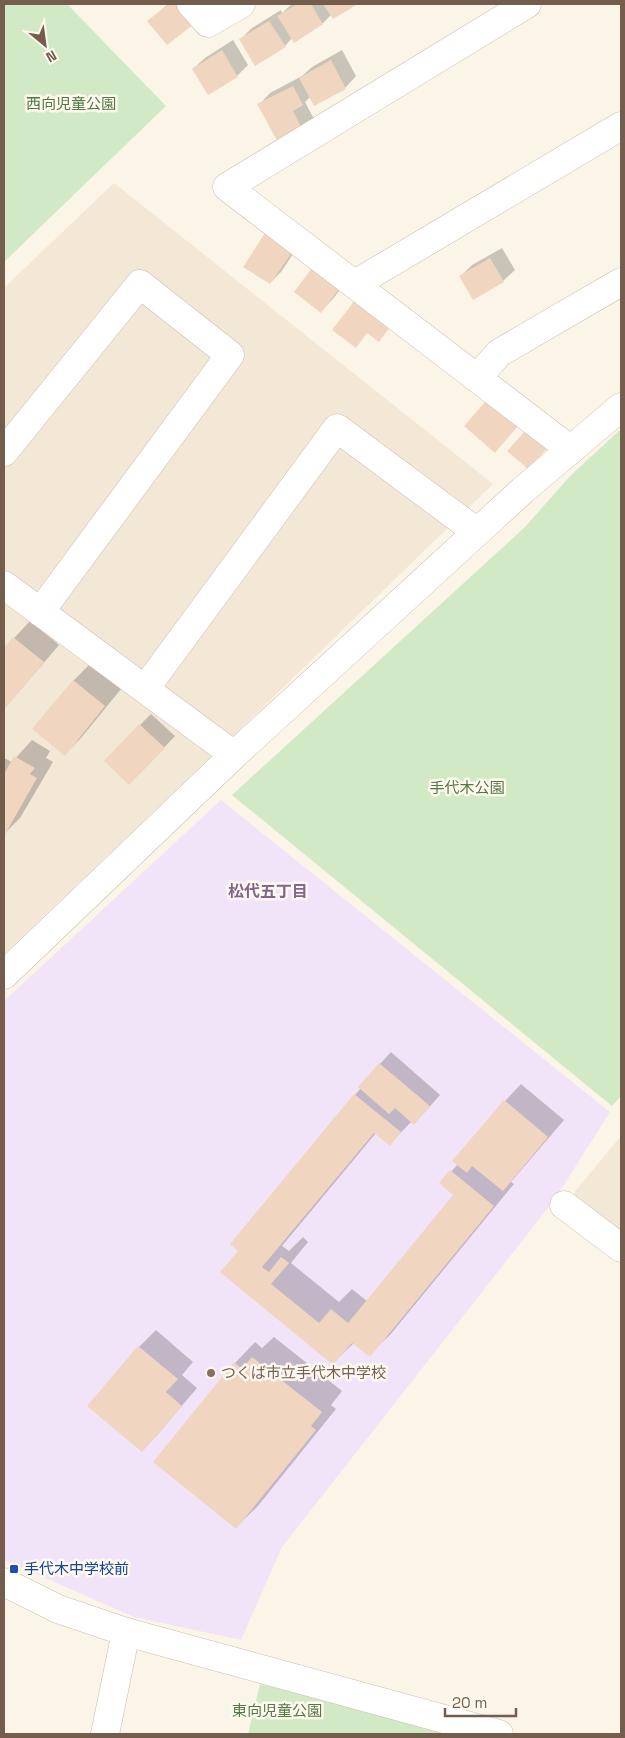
<svg xmlns="http://www.w3.org/2000/svg" width="625" height="1738" viewBox="0 0 625 1738" font-family="'Space Grotesk','Noto Sans JP',sans-serif">
  <style>
    .residential { fill: #f3e7d6 }
    .education { fill: #f2e4f8 }
    .green { fill: #d2e9c6 }
    .shadow { fill: #0003 }
    .building { fill: #f0d6c0 }
    .lines { fill: none; stroke-linecap: round; stroke-linejoin: round }
    .minor-casing { stroke: #cdbdae; stroke-width: 29 }
    .minor { stroke: #fff; stroke-width: 28 }
    .education-dot { fill: #8d6e63; stroke: #fef9ee; stroke-width: 2 }
    .transit-dot { fill: #1a4fb4; stroke: #fef9ee; stroke-width: 2 }
    .labels { text-anchor: middle; stroke-width: 5; stroke-linejoin: round; paint-order: stroke }
    .park-label { font-size: 15px; fill: #527945; stroke: #fef9ee }
    .education-label { font-size: 15px; fill: #785e54; stroke: #fef9ee; text-anchor: start }
    .transit-label { font-size: 15px; fill: #164399; stroke: #fef9ee; text-anchor: start }
    .neighbourhood-label { font-size: 16px; font-weight: bold; fill: #846590; stroke: #fef9ee }
  </style>
  <rect width="100%" height="100%" fill="#fbf5e7"/>
  <g class="residential">
    <path d="M 114,183 L 493,484 L 257,713 L 4,954 L 4,288 Z"/>
    <path d="M 621,1136 L 621,1248 L 564,1205 Z"/>
  </g>
  <path class="education" d="M 221,800 L 610,1112 L 555,1199 L 282,1547 L 241,1640 L 134,1617 L 4,1560 L 4,1001 Z"/>
  <g class="green">
    <path d="M 4,4 L 67,4 L 166,106 L 4,262 Z"/>
    <path d="M 621,429 L 621,1096 L 612,1106 L 232,795 L 525,527 L 570,476 Z"/>
    <path d="M 260,1684 L 450,1729 L 449,1734 L 248,1734 Z"/>
  </g>
  <g class="shadow">
    <path d="M 168,4 L 198,4 L 149,21 Z"/>
    <path d="M 292,4 L 355,4 L 333,17 L 331,15 L 323,23 L 294,41 L 292,38 L 285,46 L 241,39 L 252,28 L 281,10 L 282,13 Z"/>
    <path d="M 233,40 L 248,65 L 237,76 L 193,69 L 205,58 Z"/>
    <path d="M 342,50 L 356,76 L 345,88 L 310,97 L 305,102 L 314,119 L 303,130 L 259,105 L 270,93 L 302,76 L 312,67 Z"/>
    <path d="M 303,239 L 281,272 L 270,283 L 244,266 Z"/>
    <path d="M 502,248 L 515,270 L 503,281 L 474,299 L 461,276 L 472,265 Z"/>
    <path d="M 313,269 L 350,277 L 332,300 L 321,311 Z"/>
    <path d="M 30,621 L 59,645 L 4,709 L 4,649 Z"/>
    <path d="M 90,664 L 121,689 L 81,738 L 65,754 L 73,681 Z"/>
    <path d="M 151,714 L 175,736 L 140,773 L 140,725 Z"/>
    <path d="M 32,740 L 50,751 L 46,758 L 53,762 L 20,818 L 4,834 L 4,758 L 12,762 Z"/>
    <path d="M 391,1052 L 440,1095 L 425,1112 L 412,1121 L 390,1144 L 376,1133 L 282,1246 L 289,1251 L 303,1237 L 308,1242 L 291,1263 L 339,1302 L 352,1289 L 367,1301 L 455,1195 L 441,1183 L 458,1164 L 505,1101 L 521,1084 L 564,1120 L 511,1182 L 514,1184 L 390,1335 L 369,1355 L 354,1343 L 333,1363 L 240,1250 L 355,1095 L 361,1088 L 359,1087 Z"/>
    <path d="M 156,1330 L 193,1362 L 182,1375 L 197,1388 L 158,1434 L 142,1451 L 89,1406 L 139,1347 Z"/>
    <path d="M 274,1337 L 342,1391 L 331,1405 L 336,1409 L 257,1507 L 236,1527 L 235,1363 L 255,1342 L 262,1348 Z"/>
  </g>
  <g class="building">
    <path d="M 169,4 L 179,4 L 194,24 L 167,45 L 147,21 Z"/>
    <path d="M 297,4 L 311,4 L 323,24 L 294,43 L 277,16 Z"/>
    <path d="M 323,4 L 358,4 L 333,19 Z"/>
    <path d="M 269,21 L 286,47 L 255,66 L 239,39 Z"/>
    <path d="M 222,50 L 238,77 L 208,95 L 192,69 Z"/>
    <path d="M 331,60 L 346,89 L 314,106 L 299,78 Z"/>
    <path d="M 293,86 L 303,105 L 293,111 L 303,131 L 279,144 L 257,104 Z"/>
    <path d="M 265,233 L 293,251 L 270,284 L 243,267 Z"/>
    <path d="M 490,258 L 504,282 L 473,300 L 459,276 Z"/>
    <path d="M 312,268 L 339,289 L 321,313 L 294,292 Z"/>
    <path d="M 355,300 L 390,327 L 379,342 L 367,333 L 356,348 L 332,330 Z"/>
    <path d="M 492,394 L 523,420 L 495,453 L 464,426 Z"/>
    <path d="M 532,423 L 553,442 L 528,469 L 507,451 Z"/>
    <path d="M 13,637 L 44,662 L 4,710 L 4,648 Z"/>
    <path d="M 73,680 L 105,706 L 65,756 L 32,729 Z"/>
    <path d="M 139,724 L 165,748 L 129,785 L 104,761 Z"/>
    <path d="M 14,756 L 35,768 L 30,774 L 37,778 L 4,836 L 4,774 Z"/>
    <path d="M 379,1063 L 430,1106 L 414,1125 L 395,1108 L 389,1114 L 358,1087 Z"/>
    <path d="M 354,1094 L 401,1132 L 390,1146 L 374,1133 L 262,1267 L 269,1272 L 281,1257 L 289,1263 L 271,1284 L 319,1323 L 331,1309 L 348,1323 L 453,1195 L 439,1183 L 450,1170 L 494,1206 L 370,1357 L 352,1343 L 333,1365 L 220,1272 L 238,1251 L 230,1244 Z"/>
    <path d="M 504,1100 L 548,1137 L 503,1191 L 472,1166 L 467,1173 L 452,1161 Z"/>
    <path d="M 138,1346 L 178,1379 L 166,1392 L 182,1406 L 142,1452 L 87,1406 Z"/>
    <path d="M 252,1357 L 322,1412 L 311,1426 L 316,1430 L 236,1529 L 153,1462 L 234,1362 L 242,1369 Z"/>
  </g>
  <g class="lines">
    <g class="minor-casing">
      <g id="minor">
        <path d="M 191,4 L 208,23 L 241,4"/>
        <path d="M 527,4 L 227,187 L 571,450"/>
        <path d="M 355,284 L 621,126"/>
        <path d="M 477,378 L 499,353 L 621,282"/>
        <path d="M 4,452 L 140,284 L 230,355 L 40,612"/>
        <path d="M 4,585 L 234,755"/>
        <path d="M 145,689 L 337,428 L 477,532"/>
        <path d="M 4,975 L 234,755 L 523,490 L 621,407"/>
        <path d="M 564,1205 L 621,1248"/>
        <path d="M 4,1582 L 58,1609 L 126,1632 L 499,1734"/>
        <path d="M 105,1734 L 126,1632"/>
      </g>
    </g>
    <use href="#minor" class="minor"/>
  </g>
  <circle class="education-dot" cx="211" cy="1373" r="5"/>
  <rect class="transit-dot" x="9" y="1564" width="10" height="10" rx="2.5"/>
  <g class="labels">
    <g class="park-label">
      <text x="71" y="109">西向児童公園</text>
      <text x="467" y="793">手代木公園</text>
      <text x="277" y="1716">東向児童公園</text>
    </g>
    <g class="education-label">
      <text x="221" y="1378">つくば市立手代木中学校</text>
    </g>
    <g class="transit-label">
      <text x="24" y="1574">手代木中学校前</text>
    </g>
    <g class="neighbourhood-label">
      <text x="268" y="897">松代五丁目</text>
    </g>
  </g>
  <rect width="625" height="1738" fill="none" stroke="#745d4d" stroke-width="10"/>
  <g transform="translate(45 45) rotate(151)" stroke="#fef9ee" stroke-width="4" paint-order="stroke">
  <path d="M0-4L9 19L0 12L-9 19Z" fill="#745d4d"/>
  <text y="-8" font-size="14" font-weight="bold" text-anchor="middle" fill="#745d4d">N</text>
  </g>
  <path d="M445 1708v8h71v-8" fill="none" stroke="#745d4d" stroke-width="2.5"/>
  <text x="452" y="1708" font-size="15" fill="#745d4d" stroke="#fef9ee" stroke-width="4" paint-order="stroke">20 m</text>
</svg>
